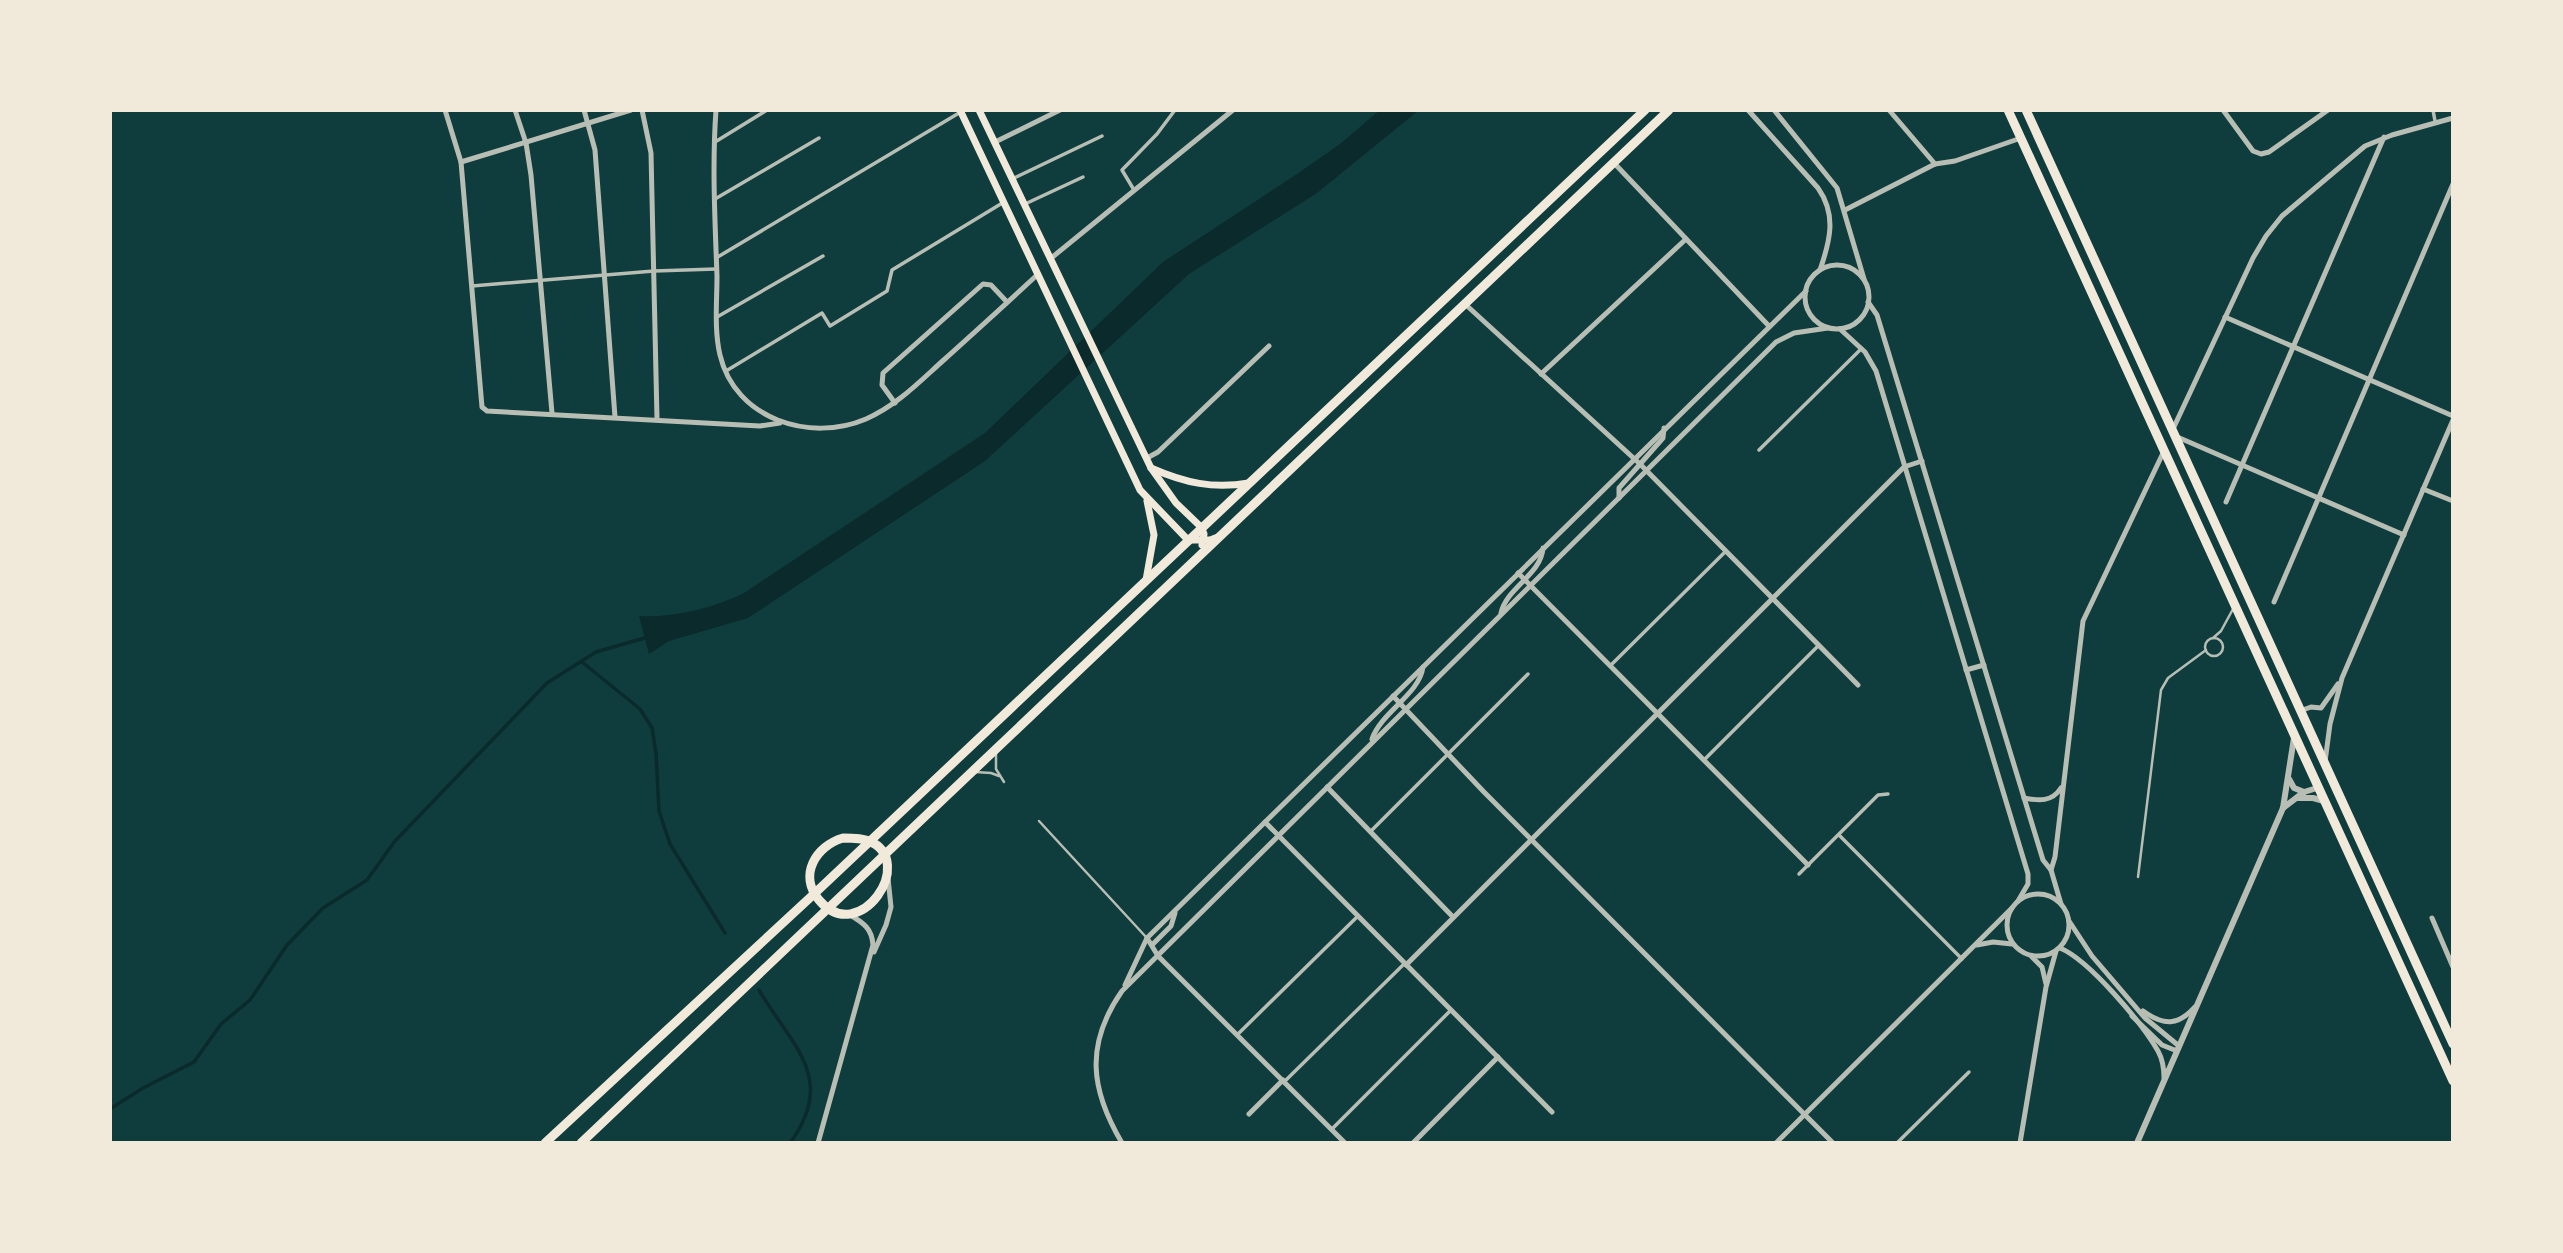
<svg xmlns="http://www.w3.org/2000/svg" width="2563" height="1253" viewBox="0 0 2563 1253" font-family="Roboto,sans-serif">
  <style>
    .water { fill: #0a2a2b }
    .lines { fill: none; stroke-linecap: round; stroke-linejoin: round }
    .stream { stroke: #0a2a2b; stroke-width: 3.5 }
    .service { stroke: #b8beb3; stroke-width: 2.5 }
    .pedestrian { stroke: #b8beb3; stroke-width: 3.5 }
    .minor { stroke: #b8beb3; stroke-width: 5 }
    .tertiary { stroke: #b8beb3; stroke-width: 6 }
    .secondary { stroke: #f1e9da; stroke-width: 7 }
    .trunk { stroke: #f1e9da; stroke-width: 9 }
  </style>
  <rect width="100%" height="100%" fill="#0f3d3e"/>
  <path class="water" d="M 1380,110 L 1419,110 L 1317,193 L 1189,274 L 985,461 L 748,618 L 669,641 L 649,654 L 639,616 C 673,618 713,608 744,593 L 985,433 L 1163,262 L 1297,174 L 1340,144 Z"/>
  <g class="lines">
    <g class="stream">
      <path d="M 582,662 L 640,709 L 652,728 L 656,753 L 659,811 L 670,844 L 725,933"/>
      <path d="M 759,990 C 791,1045 838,1078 790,1143"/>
      <path d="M 110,1109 L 143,1088 L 194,1062 L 221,1024 L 250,1000 L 287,945 L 323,908 L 367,880 L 395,841 L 547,683 L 596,652 L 648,637"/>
    </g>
    <g class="service">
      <path d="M 2213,638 L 2221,631 L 2233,609"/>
      <circle cx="2214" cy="647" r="9"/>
      <path d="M 996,753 L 996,769 L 1004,782"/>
      <path d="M 975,772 L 991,773 L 999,776"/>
      <path d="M 1039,821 L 1146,937"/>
      <path d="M 2138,877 L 2161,690 L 2168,678 L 2206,650"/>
    </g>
    <g class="pedestrian">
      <path d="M 2433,110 L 2435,121"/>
      <path d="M 715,142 L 767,110"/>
      <path d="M 1012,179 L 1102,136"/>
      <path d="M 1134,190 L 1122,170 L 1157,134 L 1175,110"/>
      <path d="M 715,199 L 819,138"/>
      <path d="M 1025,204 L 1083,177"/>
      <path d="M 716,258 L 959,113"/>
      <path d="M 472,286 L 654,271 L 716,269"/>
      <path d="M 717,317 L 823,256"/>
      <path d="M 726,371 L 822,313 L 830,326 L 887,291 L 892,270 L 1004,202"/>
      <path d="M 1759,450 L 1861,349"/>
      <path d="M 1611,665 L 1726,551"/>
      <path d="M 1704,760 L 1819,645"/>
      <path d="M 1371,831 L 1528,674"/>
      <path d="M 1839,835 L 1962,959"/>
      <path d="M 1799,874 L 1878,795 L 1888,794"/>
      <path d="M 1237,1035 L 1358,916"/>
      <path d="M 1284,1082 L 1405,963"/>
      <path d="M 1332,1129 L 1451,1010"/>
      <path d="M 1897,1143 L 1969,1072"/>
    </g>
    <g class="minor">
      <path d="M 445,110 L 461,162 L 482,407 L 487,411 L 760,426 L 780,423"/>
      <path d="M 515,110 L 526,143 L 531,175 L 552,413"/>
      <path d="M 584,110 L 595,150 L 615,417"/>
      <path d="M 642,110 L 651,153 L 657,419"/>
      <path d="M 716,110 C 712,165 715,221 717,276 C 717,301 714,330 720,355 C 735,419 810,443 866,419 C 898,405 921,380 946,358 C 977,330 1007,303 1037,275"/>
      <path d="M 1748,110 L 1818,188 C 1837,215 1830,241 1820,270"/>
      <path d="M 1774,110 L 1837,188 L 1864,279"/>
      <path d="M 1889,110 L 1935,164"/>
      <path d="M 2223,110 L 2253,151 L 2261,154 L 2269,152 L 2328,110"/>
      <path d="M 995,142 L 1060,110"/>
      <path d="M 461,162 L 631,110"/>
      <path d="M 1614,163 L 1768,325"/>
      <path d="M 1845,210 L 1935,164 L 1955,161 L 2021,138"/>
      <path d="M 1050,259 L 1233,110"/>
      <circle cx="1837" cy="297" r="32"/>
      <path d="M 1868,302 L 1877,315 L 2043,860 L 2051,870 L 2061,904"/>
      <path d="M 1465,304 L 1640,464 L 1858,685"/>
      <path d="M 2225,317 L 2453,416"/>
      <path d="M 1840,329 L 1865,352 L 1876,371 L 2028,874 L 2028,884 L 2018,901"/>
      <path d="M 1541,374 L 1686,239"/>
      <path d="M 895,403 L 882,385 L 883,373 L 983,284 L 991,285 L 1007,302"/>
      <path d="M 2173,429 L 2253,258 L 2266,236 L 2282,216 L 2365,146 L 2392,135 L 2453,118"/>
      <path d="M 2175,436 L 2404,535"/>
      <path d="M 1147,458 L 1158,452 L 1269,346"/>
      <path d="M 2423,489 L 2453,501"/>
      <path d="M 1619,498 L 1619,488 L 1663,438 L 1664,428"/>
      <path d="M 2226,502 L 2384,137"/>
      <path d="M 1518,573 L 1808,865"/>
      <path d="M 2274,602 L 2453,184"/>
      <path d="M 1501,613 C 1507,587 1541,575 1543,548"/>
      <path d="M 1966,670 L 1984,665"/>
      <path d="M 1393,696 L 1484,792 L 1833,1143"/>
      <path d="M 2300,711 L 2311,707 L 2321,708 L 2338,684"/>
      <path d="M 1372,739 C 1382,711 1419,695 1423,667"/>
      <path d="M 2325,762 L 2330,724 L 2342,678 L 2453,420"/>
      <path d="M 1327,787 L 1453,917"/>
      <path d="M 2024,798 C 2039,801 2052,802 2061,788"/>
      <path d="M 1265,822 L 1552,1112"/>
      <path d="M 2051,870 L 2055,857 L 2083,621 L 2164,451"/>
      <circle cx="2038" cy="925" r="31"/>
      <path d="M 2432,918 L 2453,967"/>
      <path d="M 2069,921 L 2092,956 L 2145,1018 L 2179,1046 L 2177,1051 L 2162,1045 L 2132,1016"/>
      <path d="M 1147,938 L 1158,956 L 1345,1143"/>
      <path d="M 1152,945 L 1171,926 L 1175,913"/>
      <path d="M 1977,945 L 1993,942 L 2012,944"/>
      <path d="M 2060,948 C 2089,960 2142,1023 2158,1051 C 2163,1060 2164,1068 2164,1078"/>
      <path d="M 874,952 L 886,925 L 891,907 L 888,878"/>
      <path d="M 2032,957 L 2042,967 L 2046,984"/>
      <path d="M 1406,965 L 1904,467 L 1922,461"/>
      <path d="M 1125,985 L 1147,938 L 1806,291"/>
      <path d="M 2143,1011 C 2164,1026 2178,1026 2195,1007"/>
      <path d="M 1249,1114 L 1283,1080"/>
      <path d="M 818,1143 L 873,945 C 872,929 864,923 850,915"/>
      <path d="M 1122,1143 C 1090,1089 1085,1044 1122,991 L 1776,342 L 1794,333 L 1828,328"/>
      <path d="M 1413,1143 L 1498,1057"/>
      <path d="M 1776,1143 L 2012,908"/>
      <path d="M 2020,1143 L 2046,987 L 2056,951"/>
    </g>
    <g class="tertiary">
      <path d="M 2289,779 L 2294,788 L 2304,792"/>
      <path d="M 2298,798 L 2313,798 L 2324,801"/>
      <path d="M 2283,808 L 2304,792 L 2317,788"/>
      <path d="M 2137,1143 L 2283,808 L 2294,738"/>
    </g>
    <g class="secondary">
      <path d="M 960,110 L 1140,490 L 1188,540 L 1210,540 L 1218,537"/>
      <path d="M 979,110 L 1151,468 L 1176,503 L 1201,527 L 1204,534 L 1202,545"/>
      <path d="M 1151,468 C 1185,483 1213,489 1249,483"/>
      <path d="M 1146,580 L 1154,535 L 1147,501"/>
    </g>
    <g class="trunk">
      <path d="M 2008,110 L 2453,1081"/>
      <path d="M 2026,110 L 2453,1044"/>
      <path d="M 843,838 C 851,838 862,838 869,841 C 918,861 859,948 819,900 C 798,875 816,846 843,838 Z"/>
      <path d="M 545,1143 L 814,894 L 1645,110"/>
      <path d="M 581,1143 L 1669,110"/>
    </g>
  </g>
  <rect width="2563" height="1253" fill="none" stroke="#f1e9da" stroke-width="224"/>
</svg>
